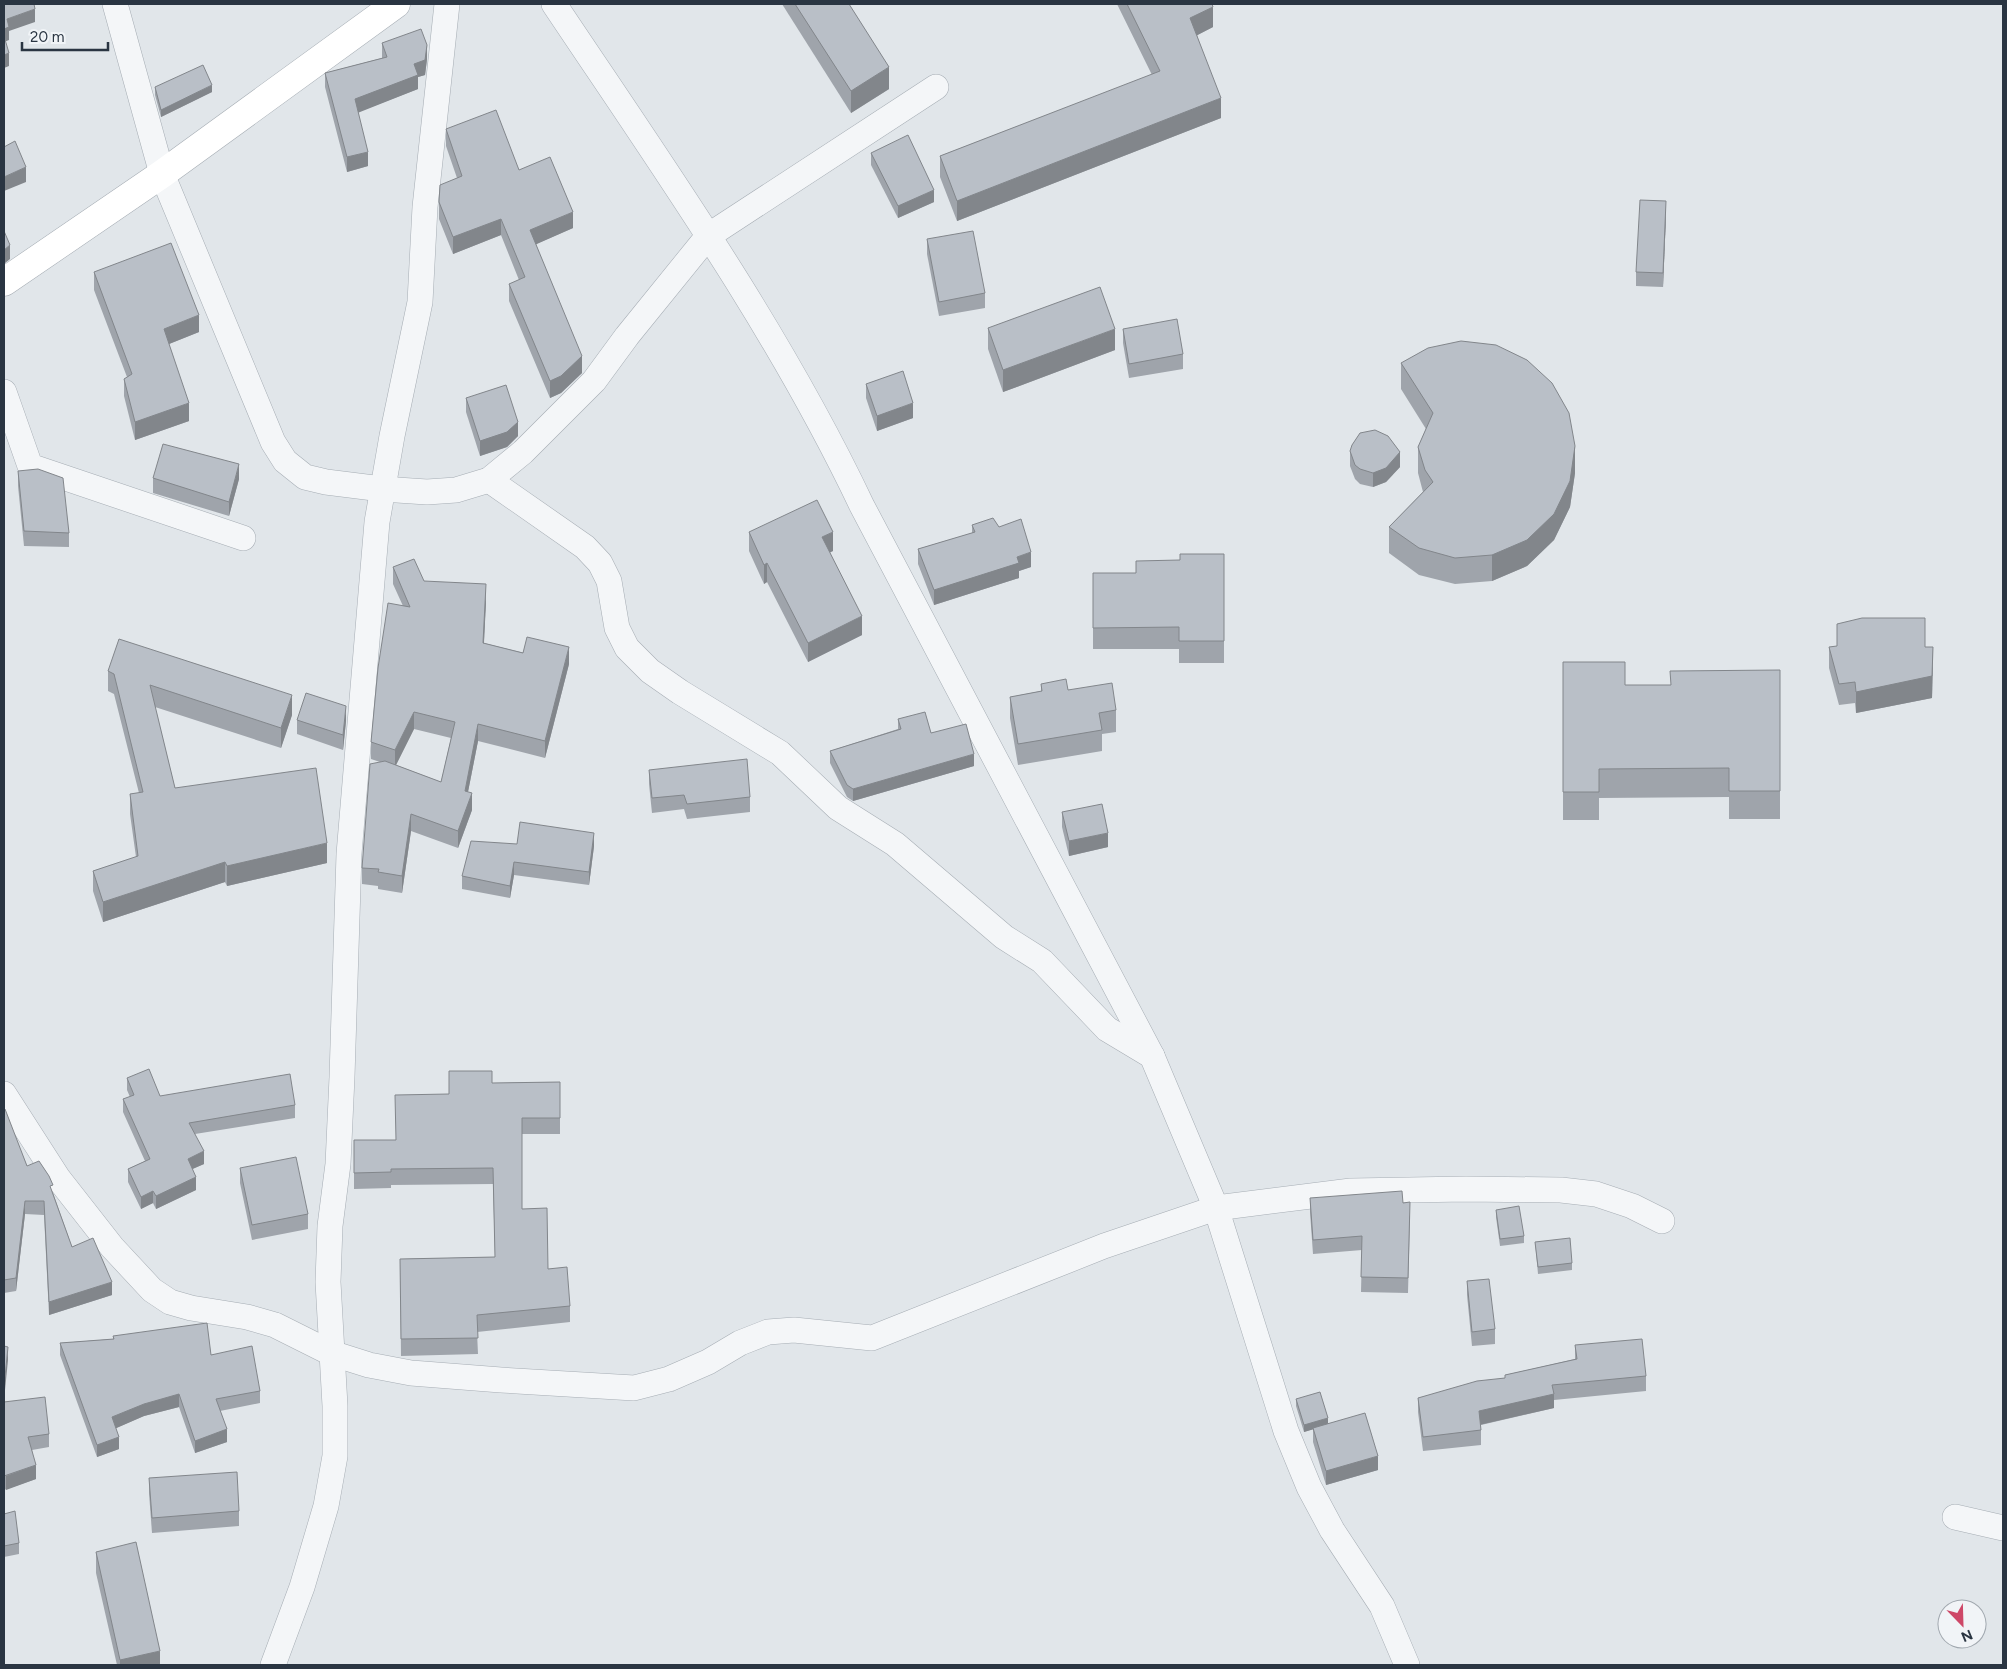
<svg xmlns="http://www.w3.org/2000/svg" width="2007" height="1669" viewBox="0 0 2007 1669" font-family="Figtree,sans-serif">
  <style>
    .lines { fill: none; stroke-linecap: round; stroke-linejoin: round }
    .street-casing { stroke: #a6adb4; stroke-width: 26 }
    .secondary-casing { stroke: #a6adb4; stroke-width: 29 }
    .street { stroke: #f4f6f8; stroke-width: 25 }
    .secondary { stroke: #fff; stroke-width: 28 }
    .wall { fill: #9fa4ab; fill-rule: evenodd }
    .shaded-wall { fill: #82868b }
    .building { fill: #b9bfc7; stroke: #82868b }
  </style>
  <rect width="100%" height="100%" fill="#e1e6ea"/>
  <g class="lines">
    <g class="street-casing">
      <g id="street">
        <path d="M 115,4 L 162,174 L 273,442 L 285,461 L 305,477 L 326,482 L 382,489 L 427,492 L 456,490 L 489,480 L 523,452 L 594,381 L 627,336 L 708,236 L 936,87"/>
        <path d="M 554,4 C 663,167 778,329 862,506 L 1152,1056 L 1216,1208 L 1286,1431 L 1309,1487 L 1332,1530 L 1382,1606 L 1407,1665"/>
        <path d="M 4,392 L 30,466 L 243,538"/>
        <path d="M 489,480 L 585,547 L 600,563 L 609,581 L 617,628 L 627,648 L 650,671 L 680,692 L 780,753 L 838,808 L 895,844 L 1004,937 L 1042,961 L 1107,1029 L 1152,1056"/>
        <path d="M 4,1094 L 58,1178 L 112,1247 L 152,1290 L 170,1302 L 191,1308 L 247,1317 L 275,1325 L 331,1353 L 369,1365 L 411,1373 L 501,1380 L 634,1388 L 669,1379 L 708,1362 L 740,1343 L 768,1332 L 794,1330 L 872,1338 L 1104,1246 L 1216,1208 L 1351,1191 L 1466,1189 L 1561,1190 L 1596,1194 L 1632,1206 L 1662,1221"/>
        <path d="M 1955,1517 L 2003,1528"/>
        <path d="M 273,1665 L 302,1587 L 326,1506 L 335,1456 L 335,1406 L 328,1282 L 330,1226 L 338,1164 L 342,1077 L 349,854 L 377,522 L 392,436 L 420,302 L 425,207 L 447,4"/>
      </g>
    </g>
    <g class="secondary-casing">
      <path id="secondary" d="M 4,282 L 162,174 L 396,4"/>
    </g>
    <use href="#street" class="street"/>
    <use href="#secondary" class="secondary"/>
  </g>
  <g class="wall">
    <path d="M 782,4 L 849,4 L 889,89 L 851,113 Z"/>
    <path d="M 1117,4 L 1212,4 L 1213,27 L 1197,35 L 1221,118 L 957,221 L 940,177 L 940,156 L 1152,75 Z"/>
    <path d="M 382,43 L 427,59 L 425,75 L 418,77 L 418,89 L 358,112 L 368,166 L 347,172 L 325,87 L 325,73 L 382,58 Z"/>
    <path d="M 155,87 L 212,92 L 161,117 L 155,95 Z"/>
    <path d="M 446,129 L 519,170 L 573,228 L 536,244 L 582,373 L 561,393 L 550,398 L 509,301 L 509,284 L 519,280 L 501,235 L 453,254 L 439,219 L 439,202 L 457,178 L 446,146 Z"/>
    <path d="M 871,153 L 934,202 L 898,218 L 871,165 Z"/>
    <path d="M 1666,216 L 1663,287 L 1636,286 L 1636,272 Z"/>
    <path d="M 927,239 L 985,293 L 985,308 L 939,316 L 927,254 Z"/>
    <path d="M 94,272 L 199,332 L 169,344 L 189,421 L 135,440 L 124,396 L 124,379 L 127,377 L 94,290 Z"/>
    <path d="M 988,328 L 1115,350 L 1003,392 L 988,349 Z"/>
    <path d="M 1123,329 L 1183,354 L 1183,369 L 1129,378 L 1123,343 Z"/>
    <path d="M 1401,363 L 1575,473 L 1570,507 L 1554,540 L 1527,566 L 1492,581 L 1455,584 L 1419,575 L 1389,553 L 1389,527 L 1423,492 L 1418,473 L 1418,447 L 1426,429 L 1401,389 Z"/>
    <path d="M 866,384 L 913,418 L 877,431 L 866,398 Z"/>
    <path d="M 466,398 L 518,436 L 507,447 L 480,456 L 466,412 Z"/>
    <path d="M 4,421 L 5,425 L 5,438 L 4,438 Z"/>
    <path d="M 1350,451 L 1400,467 L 1386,482 L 1373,487 L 1360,484 L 1355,479 L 1350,466 Z"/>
    <path d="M 18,471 L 69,533 L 69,547 L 24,546 L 18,486 Z"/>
    <path d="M 153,478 L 239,479 L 229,516 L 153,493 Z"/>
    <path d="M 972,525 L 1031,567 L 1019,571 L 1019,578 L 934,605 L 918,564 L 918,549 L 972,533 Z"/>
    <path d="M 749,532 L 833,551 L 830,552 L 862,635 L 808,662 L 767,582 L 764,584 L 749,551 Z"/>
    <path d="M 1224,554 L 1224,663 L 1179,663 L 1179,649 L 1093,649 L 1093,573 L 1136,573 L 1180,560 Z"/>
    <path d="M 393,567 L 424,581 L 486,601 L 484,643 L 569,664 L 545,758 L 478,741 L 468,792 L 472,810 L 458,848 L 411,831 L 402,893 L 378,889 L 378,886 L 362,884 L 362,868 L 380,762 L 371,759 L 371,742 L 403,606 L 393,584 ZM 414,729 L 451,738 L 441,782 L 396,765 Z"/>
    <path d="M 1829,647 L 1925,647 L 1933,668 L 1932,698 L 1856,713 L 1855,703 L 1839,705 L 1829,668 Z"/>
    <path d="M 1563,662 L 1625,685 L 1670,685 L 1780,670 L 1780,819 L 1729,819 L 1729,797 L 1599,798 L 1599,820 L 1563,820 Z"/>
    <path d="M 108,671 L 292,715 L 281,748 L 155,707 L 175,788 L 327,863 L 227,886 L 225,882 L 103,922 L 93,891 L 93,871 L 136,857 L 130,814 L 130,794 L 139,793 L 114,694 L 108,691 Z"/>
    <path d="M 1041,684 L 1068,690 L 1116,710 L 1116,732 L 1102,734 L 1102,751 L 1018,765 L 1010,718 L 1010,697 L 1041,691 Z"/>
    <path d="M 898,719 L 931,733 L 974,766 L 853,801 L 847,797 L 830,763 L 830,751 L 898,729 Z"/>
    <path d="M 297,720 L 346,721 L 343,750 L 297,734 Z"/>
    <path d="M 649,770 L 750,797 L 750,812 L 687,819 L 684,809 L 652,813 L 649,784 Z"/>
    <path d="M 1062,812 L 1108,847 L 1069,856 L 1062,827 Z"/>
    <path d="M 517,844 L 594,846 L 589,885 L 514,875 L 510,898 L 462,889 L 462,876 Z"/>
    <path d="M 127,1078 L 160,1096 L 295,1105 L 295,1118 L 195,1134 L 204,1164 L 192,1169 L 196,1190 L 156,1209 L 153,1203 L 141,1209 L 128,1182 L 128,1169 L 145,1161 L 123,1112 L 123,1099 L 130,1097 L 127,1090 Z"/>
    <path d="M 560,1082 L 560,1134 L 522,1134 L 522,1209 L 548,1269 L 570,1306 L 570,1322 L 477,1332 L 478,1354 L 401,1356 L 400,1259 L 495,1257 L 493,1184 L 391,1185 L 391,1188 L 354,1189 L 354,1140 L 396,1140 L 449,1094 L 492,1083 Z"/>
    <path d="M 4,1109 L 27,1166 L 53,1193 L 72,1247 L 112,1295 L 49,1315 L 44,1215 L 25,1214 L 16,1291 L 4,1293 Z"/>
    <path d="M 240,1168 L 308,1214 L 308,1229 L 252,1240 L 240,1183 Z"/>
    <path d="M 1310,1198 L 1403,1203 L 1410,1217 L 1408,1293 L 1361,1292 L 1362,1250 L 1313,1254 L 1310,1212 Z"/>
    <path d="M 1496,1210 L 1524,1236 L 1524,1243 L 1500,1246 L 1496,1217 Z"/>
    <path d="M 1535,1242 L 1572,1263 L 1572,1270 L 1538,1274 Z"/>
    <path d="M 1467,1281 L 1495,1329 L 1495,1344 L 1472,1346 L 1467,1295 Z"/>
    <path d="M 113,1336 L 211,1355 L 260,1391 L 260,1403 L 220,1411 L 227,1442 L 195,1453 L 179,1407 L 144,1416 L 116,1428 L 119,1449 L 97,1457 L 60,1355 L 60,1343 L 113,1339 Z"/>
    <path d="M 1575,1345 L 1646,1376 L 1646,1391 L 1554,1400 L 1554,1408 L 1481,1425 L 1481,1445 L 1423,1451 L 1418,1412 L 1418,1398 L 1505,1378 L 1505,1375 L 1575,1359 Z"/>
    <path d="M 1296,1399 L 1328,1424 L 1378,1470 L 1326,1485 L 1313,1442 L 1313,1429 L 1304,1432 L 1296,1406 Z"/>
    <path d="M 4,1402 L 49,1434 L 49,1447 L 32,1450 L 36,1479 L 4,1490 Z"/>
    <path d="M 149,1478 L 239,1511 L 239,1526 L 152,1533 L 149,1493 Z"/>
    <path d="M 4,1514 L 19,1543 L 19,1554 L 4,1557 Z"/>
    <path d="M 96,1552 L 160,1665 L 117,1665 L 96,1573 Z"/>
  </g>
  <g class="shaded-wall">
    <path d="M 1213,7 L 1213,27 L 1190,39 L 1190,18 Z"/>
    <path d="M 35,9 L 35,22 L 9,31 L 9,40 L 4,42 L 4,29 L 7,19 Z"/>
    <path d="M 427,45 L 427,59 L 425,75 L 418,77 L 418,89 L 355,114 L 355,99 L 414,64 Z"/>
    <path d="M 9,53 L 9,66 L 4,68 L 4,55 Z"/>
    <path d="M 889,67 L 889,89 L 851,113 L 851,91 Z"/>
    <path d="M 212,85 L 212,92 L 161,117 L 161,110 Z"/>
    <path d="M 1221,98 L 1221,118 L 957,221 L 957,201 Z"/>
    <path d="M 368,152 L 368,166 L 347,172 L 347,157 Z"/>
    <path d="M 26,167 L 26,182 L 4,191 L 4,177 Z"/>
    <path d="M 934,190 L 934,202 L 898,218 L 898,206 Z"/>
    <path d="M 1666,201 L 1666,216 L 1663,287 L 1663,273 Z"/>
    <path d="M 573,212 L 573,228 L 530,247 L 530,230 Z"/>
    <path d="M 501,219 L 501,235 L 453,254 L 453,237 Z"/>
    <path d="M 10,245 L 10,259 L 4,264 L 4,250 Z"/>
    <path d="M 199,315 L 199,332 L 164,346 L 164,329 Z"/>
    <path d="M 1115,329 L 1115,350 L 1003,392 L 1003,370 Z"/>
    <path d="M 582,356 L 582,373 L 561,393 L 550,398 L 550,381 Z"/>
    <path d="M 189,403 L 189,421 L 135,440 L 135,422 Z"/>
    <path d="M 913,403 L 913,418 L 877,431 L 877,416 Z"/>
    <path d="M 518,422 L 518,436 L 507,447 L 480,456 L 480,441 Z"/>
    <path d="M 1575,446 L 1575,473 L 1570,507 L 1554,540 L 1527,566 L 1492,581 L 1492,555 Z"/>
    <path d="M 1400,452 L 1400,467 L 1386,482 L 1373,487 L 1373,473 Z"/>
    <path d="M 239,464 L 239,479 L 229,516 L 229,502 Z"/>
    <path d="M 833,532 L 833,551 L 822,556 L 822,537 Z"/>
    <path d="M 1031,552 L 1031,567 L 1019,571 L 1019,578 L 934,605 L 934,590 L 1017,557 Z"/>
    <path d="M 767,563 L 767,582 L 764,584 L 764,565 Z"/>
    <path d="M 486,584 L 486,601 L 483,660 L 483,643 Z"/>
    <path d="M 862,616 L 862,635 L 808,662 L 808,643 Z"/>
    <path d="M 569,647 L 569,664 L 545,758 L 545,741 Z"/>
    <path d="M 1933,647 L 1932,698 L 1856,713 L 1856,692 Z"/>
    <path d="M 292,695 L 292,715 L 281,748 L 281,728 Z"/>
    <path d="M 346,706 L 346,721 L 343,750 L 343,735 Z"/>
    <path d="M 414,712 L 414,729 L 395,767 L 395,750 Z"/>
    <path d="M 478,724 L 478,741 L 465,807 L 465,791 Z"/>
    <path d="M 974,754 L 974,766 L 853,801 L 853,789 Z"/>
    <path d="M 472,793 L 472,810 L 458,848 L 458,831 Z"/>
    <path d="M 411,814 L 411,831 L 402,893 L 402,876 Z"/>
    <path d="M 594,833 L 594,846 L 589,885 L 589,872 Z"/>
    <path d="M 1108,833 L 1108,847 L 1069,856 L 1069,841 Z"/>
    <path d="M 327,843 L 327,863 L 227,886 L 227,866 Z"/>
    <path d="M 225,862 L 225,882 L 103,922 L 103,902 Z"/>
    <path d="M 514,862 L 514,875 L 510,898 L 510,886 Z"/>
    <path d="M 204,1151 L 204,1164 L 188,1171 L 188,1159 Z"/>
    <path d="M 196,1177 L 196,1190 L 156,1209 L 156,1196 Z"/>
    <path d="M 153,1191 L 153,1203 L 141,1209 L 141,1197 Z"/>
    <path d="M 25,1201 L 25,1214 L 16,1291 L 16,1278 Z"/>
    <path d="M 112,1282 L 112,1295 L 49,1315 L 49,1302 Z"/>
    <path d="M 8,1347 L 8,1360 L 4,1400 L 4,1387 Z"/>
    <path d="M 179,1394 L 179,1407 L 144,1416 L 112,1430 L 112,1417 L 144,1404 Z"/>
    <path d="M 1554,1394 L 1554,1408 L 1479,1425 L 1479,1411 Z"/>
    <path d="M 1328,1418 L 1328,1425 L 1304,1432 L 1304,1425 Z"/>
    <path d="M 227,1429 L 227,1442 L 195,1453 L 195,1441 Z"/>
    <path d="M 119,1437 L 119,1449 L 97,1457 L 97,1445 Z"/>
    <path d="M 1378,1456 L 1378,1470 L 1326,1485 L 1326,1471 Z"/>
    <path d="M 36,1465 L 36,1479 L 6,1490 L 6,1476 Z"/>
    <path d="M 160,1651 L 160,1665 L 120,1665 L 120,1660 Z"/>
  </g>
  <g class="building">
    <path d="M 4,4 L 34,4 L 35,9 L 7,19 L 9,27 L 4,29 Z"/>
    <path d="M 795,4 L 849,4 L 889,67 L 851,91 Z"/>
    <path d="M 1127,4 L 1212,4 L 1213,7 L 1190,18 L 1221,98 L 957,201 L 940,156 L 1160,71 Z"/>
    <path d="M 421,29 L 427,45 L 425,60 L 414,64 L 418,75 L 355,99 L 368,152 L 347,157 L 325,73 L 387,57 L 382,43 Z"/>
    <path d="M 4,36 L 9,53 L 4,55 Z"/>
    <path d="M 203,65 L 212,85 L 161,110 L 155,87 Z"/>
    <path d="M 496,110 L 519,170 L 550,157 L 573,212 L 530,230 L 582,356 L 561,376 L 550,381 L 509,284 L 525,277 L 501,219 L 453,237 L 439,202 L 440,185 L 462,176 L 446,129 Z"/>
    <path d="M 908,135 L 934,190 L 898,206 L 871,153 Z"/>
    <path d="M 15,141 L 26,167 L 4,177 L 4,147 Z"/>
    <path d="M 1640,200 L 1666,201 L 1663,273 L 1636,272 Z"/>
    <path d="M 4,231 L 10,245 L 4,250 Z"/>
    <path d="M 973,231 L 985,293 L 939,302 L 927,239 Z"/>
    <path d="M 171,243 L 199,315 L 164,329 L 189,403 L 135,422 L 124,379 L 132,374 L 94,272 Z"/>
    <path d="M 1100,287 L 1115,329 L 1003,370 L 988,328 Z"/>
    <path d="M 1177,319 L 1183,354 L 1129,364 L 1123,329 Z"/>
    <path d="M 1461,341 L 1496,345 L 1527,360 L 1552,383 L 1569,413 L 1575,446 L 1570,481 L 1554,514 L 1527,540 L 1492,555 L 1455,558 L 1419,548 L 1389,527 L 1433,482 L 1425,470 L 1418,447 L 1433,413 L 1401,363 L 1428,348 Z"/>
    <path d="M 903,371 L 913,403 L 877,416 L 866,384 Z"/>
    <path d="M 506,385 L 518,422 L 507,432 L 480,441 L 466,398 Z"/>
    <path d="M 1375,430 L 1388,436 L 1400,452 L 1386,468 L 1373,473 L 1360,469 L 1355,465 L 1350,451 L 1352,445 L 1360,433 Z"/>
    <path d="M 163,444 L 239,464 L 229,502 L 153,478 Z"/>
    <path d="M 38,469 L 63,478 L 69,533 L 24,531 L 18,471 Z"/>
    <path d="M 817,500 L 833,532 L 822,537 L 862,616 L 808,643 L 767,563 L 764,565 L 749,532 Z"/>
    <path d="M 993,518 L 999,527 L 1021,519 L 1031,552 L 1017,557 L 1019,563 L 934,590 L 918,549 L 975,532 L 972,525 Z"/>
    <path d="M 1180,554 L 1224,554 L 1224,641 L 1179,641 L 1179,627 L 1093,628 L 1093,573 L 1136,573 L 1136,561 L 1180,560 Z"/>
    <path d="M 414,559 L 424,581 L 486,584 L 483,643 L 523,653 L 527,637 L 569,647 L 545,741 L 478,724 L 465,791 L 472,793 L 458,831 L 411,814 L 402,876 L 378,872 L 379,869 L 362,868 L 370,764 L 385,761 L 441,782 L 455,722 L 414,712 L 395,750 L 371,742 L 378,668 L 388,603 L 410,607 L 393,567 Z"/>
    <path d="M 1862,618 L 1925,618 L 1925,647 L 1933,647 L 1932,676 L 1856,692 L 1855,682 L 1839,684 L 1829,647 L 1837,646 L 1837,624 Z"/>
    <path d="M 119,639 L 292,695 L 281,728 L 150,685 L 175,788 L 316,768 L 327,843 L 227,866 L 225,862 L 103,902 L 93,871 L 138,856 L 130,794 L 143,792 L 114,674 L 108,671 Z"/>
    <path d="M 1563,662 L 1625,662 L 1625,685 L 1671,685 L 1670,671 L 1780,670 L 1780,791 L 1729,791 L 1729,768 L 1599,769 L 1599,792 L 1563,792 Z"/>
    <path d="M 1066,679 L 1068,690 L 1112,683 L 1116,710 L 1099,713 L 1102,730 L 1018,744 L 1010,697 L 1042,691 L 1041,684 Z"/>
    <path d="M 306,693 L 346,706 L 343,735 L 297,720 Z"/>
    <path d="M 925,712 L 931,733 L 966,724 L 974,754 L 853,789 L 847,785 L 830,751 L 901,729 L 898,719 Z"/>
    <path d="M 747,759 L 750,797 L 687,804 L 684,795 L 652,798 L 649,770 Z"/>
    <path d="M 1102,804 L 1108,833 L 1069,841 L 1062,812 Z"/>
    <path d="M 520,822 L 594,833 L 589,872 L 514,862 L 510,886 L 462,876 L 471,841 L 517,844 Z"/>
    <path d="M 149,1069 L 160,1096 L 290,1074 L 295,1105 L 189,1123 L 204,1151 L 188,1159 L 196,1177 L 156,1196 L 153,1191 L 141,1197 L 128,1169 L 150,1159 L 123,1099 L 134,1095 L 127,1078 Z"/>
    <path d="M 449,1071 L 492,1071 L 492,1083 L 560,1082 L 560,1118 L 522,1118 L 522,1209 L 547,1208 L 548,1269 L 567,1267 L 570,1306 L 477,1315 L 478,1338 L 401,1339 L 400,1259 L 495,1257 L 493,1168 L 391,1169 L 391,1172 L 354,1173 L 354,1140 L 396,1140 L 395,1095 L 449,1094 Z"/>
    <path d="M 4,1109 L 5,1109 L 27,1166 L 39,1161 L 49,1176 L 53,1185 L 50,1186 L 72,1247 L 93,1238 L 112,1282 L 49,1302 L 44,1201 L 25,1201 L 16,1278 L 4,1280 Z"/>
    <path d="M 296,1157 L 308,1214 L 252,1225 L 240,1168 Z"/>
    <path d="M 1402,1191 L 1403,1203 L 1410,1202 L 1408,1278 L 1361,1277 L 1362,1236 L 1313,1240 L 1310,1198 Z"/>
    <path d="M 1519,1206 L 1524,1236 L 1500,1239 L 1496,1210 Z"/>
    <path d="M 1570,1238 L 1572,1263 L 1538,1267 L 1535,1242 Z"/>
    <path d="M 1489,1279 L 1495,1329 L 1472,1332 L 1467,1281 Z"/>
    <path d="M 207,1323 L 211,1355 L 252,1346 L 260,1391 L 216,1399 L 227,1429 L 195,1441 L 179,1394 L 144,1404 L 112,1417 L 119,1437 L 97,1445 L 60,1343 L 114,1339 L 113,1336 Z"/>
    <path d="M 1642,1339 L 1646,1376 L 1552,1385 L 1554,1394 L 1479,1411 L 1481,1430 L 1423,1437 L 1418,1398 L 1477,1381 L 1505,1378 L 1505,1375 L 1577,1359 L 1575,1345 Z"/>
    <path d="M 4,1346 L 8,1347 L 4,1387 Z"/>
    <path d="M 1320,1392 L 1328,1418 L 1304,1425 L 1296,1399 Z"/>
    <path d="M 45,1397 L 49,1434 L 28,1437 L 36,1465 L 4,1476 L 4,1402 Z"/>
    <path d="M 1365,1413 L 1378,1456 L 1326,1471 L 1313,1428 Z"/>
    <path d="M 237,1472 L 239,1511 L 152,1518 L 149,1478 Z"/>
    <path d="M 15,1511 L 19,1543 L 4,1546 L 4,1514 Z"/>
    <path d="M 136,1542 L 160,1651 L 120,1660 L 96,1552 Z"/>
  </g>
  <rect width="2007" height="1669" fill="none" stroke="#2a3542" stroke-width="10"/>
  <g transform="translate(1962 1624) rotate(157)"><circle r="24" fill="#f1f4f7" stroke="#a1a8af"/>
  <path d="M0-4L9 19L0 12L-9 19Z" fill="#ce4868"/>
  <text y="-8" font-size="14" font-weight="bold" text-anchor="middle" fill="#2a3542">N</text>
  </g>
  <path d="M22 42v8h86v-8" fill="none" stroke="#2a3542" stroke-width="2.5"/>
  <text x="30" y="42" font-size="15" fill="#2a3542" stroke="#f1f4f7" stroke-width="4" paint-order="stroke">20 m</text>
</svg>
